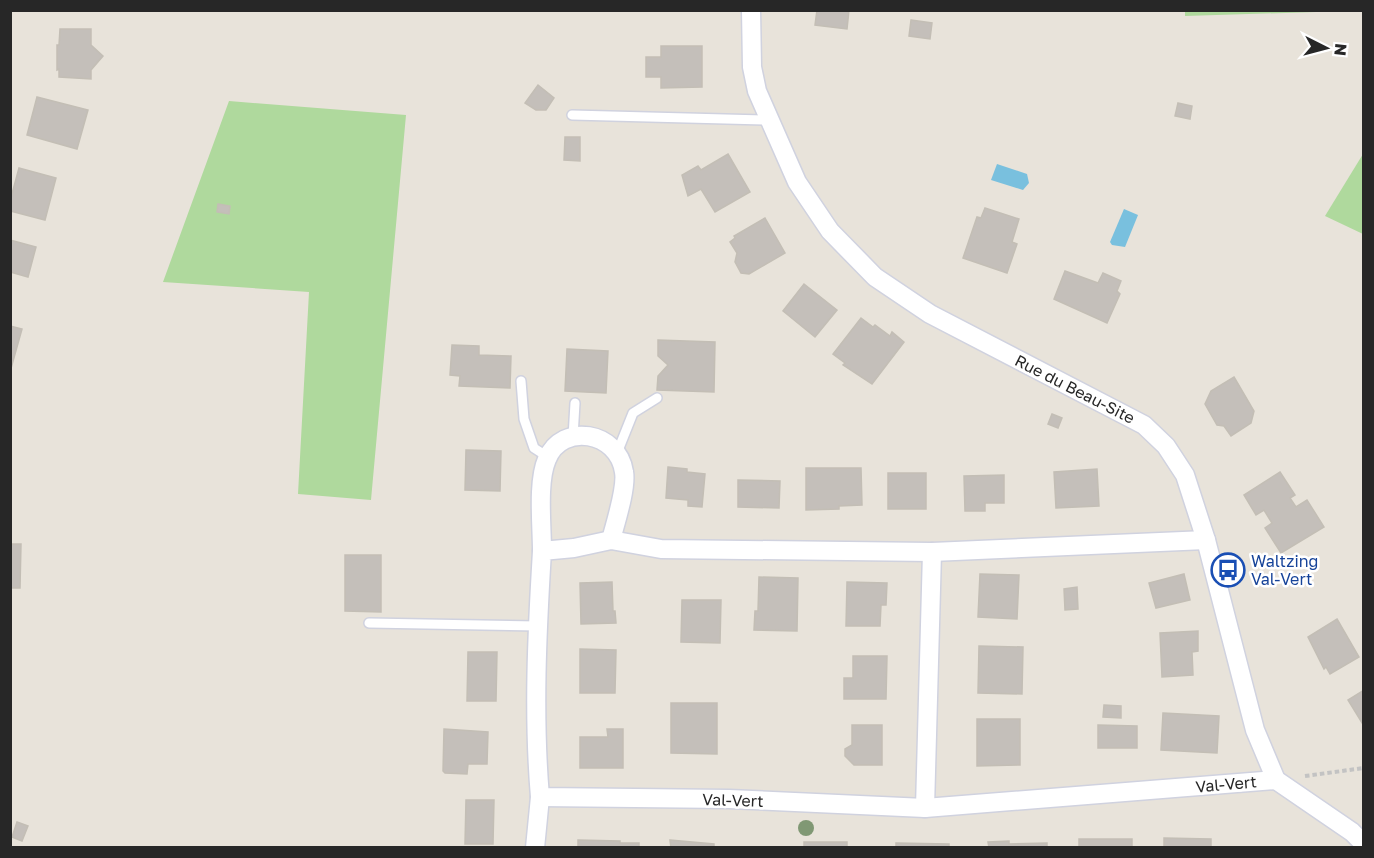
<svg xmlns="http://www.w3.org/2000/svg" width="1374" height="858" viewBox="0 0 1374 858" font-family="'Golos Text',sans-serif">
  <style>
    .green { fill: #afd99d }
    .water { fill: #79c0de }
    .building { fill: #c4bfba; stroke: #c3beb5; stroke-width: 1.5 }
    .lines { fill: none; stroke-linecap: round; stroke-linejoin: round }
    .service-casing { stroke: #d0d2df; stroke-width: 12 }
    .minor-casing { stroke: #d0d2df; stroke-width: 21 }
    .path { stroke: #c3c3c3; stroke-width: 4; stroke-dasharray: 4.5 3; stroke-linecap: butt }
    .service { stroke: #fff; stroke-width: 9 }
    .minor { stroke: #fff; stroke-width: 18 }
    .tree { fill: #809874 }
    .labels { text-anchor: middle; stroke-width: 5; stroke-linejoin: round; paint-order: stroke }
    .street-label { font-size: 16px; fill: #272727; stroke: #fff }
    .transit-label { font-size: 16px; fill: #164399; stroke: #fff; text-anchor: start }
  </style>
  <rect width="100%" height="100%" fill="#e8e3da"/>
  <g class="green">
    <path d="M 1185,11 L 1346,10 L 1347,11 L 1185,16 Z"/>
    <path d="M 229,101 L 406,115 L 371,500 L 298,494 L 309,292 L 163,282 Z"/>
    <path d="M 1363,154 L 1363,234 L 1325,216 Z"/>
  </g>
  <g class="water">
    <path d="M 997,164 L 1027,174 L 1029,183 L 1023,190 L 991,180 Z"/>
    <path d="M 1124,209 L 1138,215 L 1125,247 L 1112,245 L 1110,242 Z"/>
  </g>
  <g class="building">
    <path d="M 817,10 L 849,10 L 847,29 L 815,25 Z"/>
    <path d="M 911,20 L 932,23 L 930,39 L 909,36 Z"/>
    <path d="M 60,29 L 91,29 L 91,45 L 103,56 L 91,70 L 91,79 L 59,77 L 59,69 L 57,70 L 57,45 L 59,45 Z"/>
    <path d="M 661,46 L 702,46 L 702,87 L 661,88 L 661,77 L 646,77 L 646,57 L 661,57 Z"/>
    <path d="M 538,85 L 554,98 L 546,110 L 536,110 L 525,103 Z"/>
    <path d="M 37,97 L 88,110 L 77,149 L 27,135 Z"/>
    <path d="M 1178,103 L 1192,106 L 1190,119 L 1175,116 Z"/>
    <path d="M 565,137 L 580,137 L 580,161 L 564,160 Z"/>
    <path d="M 728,154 L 750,192 L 715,212 L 701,189 L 688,196 L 682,175 L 698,166 L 701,170 Z"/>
    <path d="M 19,168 L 56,178 L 45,220 L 10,211 L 10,201 Z"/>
    <path d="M 218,204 L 230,206 L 229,214 L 217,212 Z"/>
    <path d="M 985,208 L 1019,219 L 1012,242 L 1017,244 L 1007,273 L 963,258 L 977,217 L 981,218 Z"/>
    <path d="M 765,218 L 785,253 L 749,274 L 741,273 L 735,262 L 737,253 L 730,242 L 735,238 L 734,236 Z"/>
    <path d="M 10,240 L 36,247 L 28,277 L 10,272 Z"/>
    <path d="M 1065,271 L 1098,283 L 1103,273 L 1121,281 L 1117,291 L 1120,294 L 1107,323 L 1054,299 Z"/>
    <path d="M 804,284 L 837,310 L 815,337 L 783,311 Z"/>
    <path d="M 861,318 L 873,327 L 875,325 L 890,336 L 892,332 L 904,342 L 872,384 L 843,365 L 845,363 L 833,354 Z"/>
    <path d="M 10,326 L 22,329 L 10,372 Z"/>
    <path d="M 658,340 L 715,342 L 714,392 L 657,390 L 658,376 L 668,365 L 658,356 Z"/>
    <path d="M 452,345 L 479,346 L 479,355 L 511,356 L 510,388 L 459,386 L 460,376 L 450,375 Z"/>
    <path d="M 567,349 L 608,351 L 606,393 L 565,391 Z"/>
    <path d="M 1234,377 L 1254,411 L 1251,423 L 1231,436 L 1224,426 L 1217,425 L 1205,404 L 1211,391 Z"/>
    <path d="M 1052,414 L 1062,418 L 1058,428 L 1048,424 Z"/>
    <path d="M 466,450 L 501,451 L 500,491 L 465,490 Z"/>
    <path d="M 668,467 L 687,469 L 687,472 L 705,474 L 702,507 L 688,506 L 688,500 L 666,498 Z"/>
    <path d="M 806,468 L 861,468 L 862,505 L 839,506 L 839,509 L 806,510 Z"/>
    <path d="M 1097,469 L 1099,506 L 1056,508 L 1054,472 Z"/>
    <path d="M 1280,472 L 1295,495 L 1290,498 L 1296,507 L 1307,500 L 1324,527 L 1281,553 L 1265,528 L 1272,523 L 1264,510 L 1256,515 L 1244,495 Z"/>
    <rect x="888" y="473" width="38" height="36"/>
    <path d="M 1004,475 L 1004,503 L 985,503 L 985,511 L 965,511 L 964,476 Z"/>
    <path d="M 738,480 L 780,481 L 779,508 L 738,507 Z"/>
    <path d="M 10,544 L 21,544 L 20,588 L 10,588 Z"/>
    <path d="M 345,555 L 381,555 L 381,612 L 345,611 Z"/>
    <path d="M 980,574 L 1019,575 L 1017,619 L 978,617 Z"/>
    <path d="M 1184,574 L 1190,600 L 1156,608 L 1149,583 Z"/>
    <path d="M 759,577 L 798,578 L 797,631 L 754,630 L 755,611 L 758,611 Z"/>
    <path d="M 612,582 L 613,611 L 615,611 L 616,623 L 581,624 L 580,583 Z"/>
    <path d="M 847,582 L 887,583 L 886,605 L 881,605 L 880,626 L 846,626 Z"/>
    <path d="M 1077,587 L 1078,609 L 1065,610 L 1064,589 Z"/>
    <path d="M 682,600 L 721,600 L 720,643 L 681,642 Z"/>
    <path d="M 1337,619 L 1359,657 L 1330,674 L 1326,667 L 1324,669 L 1308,637 Z"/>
    <path d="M 1198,631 L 1198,651 L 1192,652 L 1193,675 L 1162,677 L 1160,633 Z"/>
    <path d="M 979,646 L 1023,647 L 1022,694 L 978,693 Z"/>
    <path d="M 580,649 L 616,650 L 615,693 L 580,693 Z"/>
    <path d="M 468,652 L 497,652 L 496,701 L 467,701 Z"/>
    <path d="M 853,656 L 887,656 L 886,699 L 844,699 L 844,678 L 853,678 Z"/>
    <path d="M 1364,690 L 1364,726 L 1348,700 Z"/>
    <path d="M 671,703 L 717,703 L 717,754 L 671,753 Z"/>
    <path d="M 1104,705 L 1121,706 L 1121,718 L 1103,717 Z"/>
    <path d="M 1163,713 L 1219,716 L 1217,753 L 1161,750 Z"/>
    <path d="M 977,719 L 1020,719 L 1020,765 L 977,766 Z"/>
    <path d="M 852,725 L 882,725 L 882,765 L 854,765 L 845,756 L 845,749 L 852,745 Z"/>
    <path d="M 1098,725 L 1137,726 L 1137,748 L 1098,748 Z"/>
    <path d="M 444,729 L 488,732 L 487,764 L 468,764 L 467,774 L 445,773 L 443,771 Z"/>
    <path d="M 607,729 L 623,729 L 623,768 L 580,768 L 580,737 L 608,737 Z"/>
    <path d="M 466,800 L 494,800 L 493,844 L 465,844 Z"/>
    <path d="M 17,822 L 28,826 L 22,841 L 12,837 Z"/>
    <path d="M 1164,838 L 1211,839 L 1211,848 L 1164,848 Z"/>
    <rect x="1079" y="839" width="53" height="9"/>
    <path d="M 578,840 L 620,841 L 620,843 L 639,843 L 639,848 L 578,848 Z"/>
    <path d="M 670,840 L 714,844 L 714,848 L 671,848 Z"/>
    <path d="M 1009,841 L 1009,844 L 1047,843 L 1047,848 L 989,848 L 988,842 Z"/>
    <rect x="804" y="842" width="43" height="6"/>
    <path d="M 896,843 L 949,844 L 949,848 L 896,848 Z"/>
  </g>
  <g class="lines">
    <g class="service-casing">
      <g id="service">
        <path d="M 572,115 L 768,120"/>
        <path d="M 521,381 L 524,419 L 534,448 L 548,457"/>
        <path d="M 573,437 L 575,403"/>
        <path d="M 617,453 L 633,413 L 657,398"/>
        <path d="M 369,623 L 538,626"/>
      </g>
    </g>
    <g class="minor-casing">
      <g id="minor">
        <path d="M 751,10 L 752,67 L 757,91 L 797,182 L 830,231 L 875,277 L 930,314 L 1144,425 L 1166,446 L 1185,475 L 1206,540 L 1255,730 L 1276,780 L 1352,832 L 1364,844"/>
        <path d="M 1206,540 L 932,552 L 661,549 L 611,540 L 574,548 L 542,551 C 537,633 533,715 540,797 L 729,799 L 925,808 L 1276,780"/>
        <path d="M 542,551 C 542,525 537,482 547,459 C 562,422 618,431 624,472 C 627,488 615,524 611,540"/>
        <path d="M 925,808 L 932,552"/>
        <path d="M 535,848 L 540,797"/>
      </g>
    </g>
    <path class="path" d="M 1305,776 L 1364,768"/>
    <use href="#service" class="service"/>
    <use href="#minor" class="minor"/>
  </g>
  <circle class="tree" cx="806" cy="828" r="8"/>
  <defs>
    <g id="bus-ring" transform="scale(1.725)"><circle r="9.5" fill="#fff" stroke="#1a4fb4" stroke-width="1.5"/><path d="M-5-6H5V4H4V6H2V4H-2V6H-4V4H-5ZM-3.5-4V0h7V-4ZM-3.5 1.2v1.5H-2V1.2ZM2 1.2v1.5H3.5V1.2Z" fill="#1a4fb4"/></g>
  </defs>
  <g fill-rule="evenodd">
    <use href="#bus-ring" x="1228" y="570"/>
  </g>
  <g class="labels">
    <g class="street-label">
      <text transform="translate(1075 389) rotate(27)" y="6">Rue du Beau-Site</text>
      <text transform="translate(1226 784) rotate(-5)" y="6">Val-Vert</text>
      <text transform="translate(733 800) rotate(2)" y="6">Val-Vert</text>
    </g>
    <g class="transit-label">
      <text x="1251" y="567">Waltzing<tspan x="1251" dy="18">Val-Vert</tspan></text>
    </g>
  </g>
  <rect width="1374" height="858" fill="none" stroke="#272727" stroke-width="24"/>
  <g transform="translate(1326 48) rotate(96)" stroke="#ffffff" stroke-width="4.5" paint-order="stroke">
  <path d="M0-4.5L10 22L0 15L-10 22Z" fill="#272727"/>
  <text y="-9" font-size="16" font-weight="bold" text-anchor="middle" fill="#272727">N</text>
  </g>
</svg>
